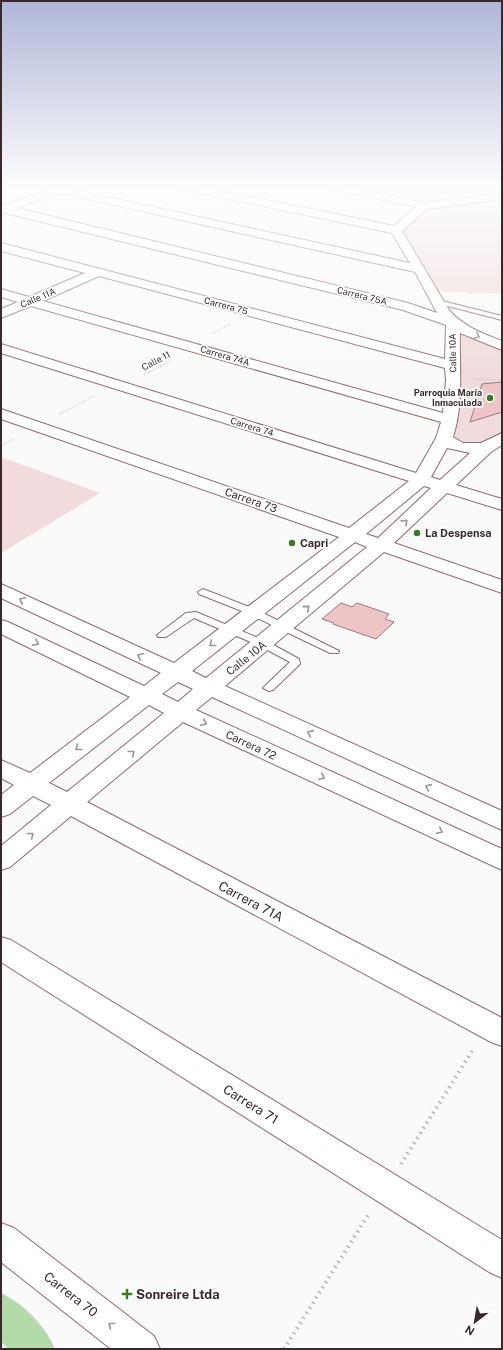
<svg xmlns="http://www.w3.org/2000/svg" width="503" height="1350" viewBox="0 0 503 1350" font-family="'Public Sans',sans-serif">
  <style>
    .green { fill: #f1dbdc }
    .building { fill: #eec5c7; stroke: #9e797b }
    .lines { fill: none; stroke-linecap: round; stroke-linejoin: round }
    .service-casing { stroke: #8f6a6d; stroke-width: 2 }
    .minor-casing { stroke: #8f6a6d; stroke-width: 2 }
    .tertiary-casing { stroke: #8f6a6d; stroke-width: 2 }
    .primary-casing { stroke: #d7d4d4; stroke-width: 2 }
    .path-far1 { stroke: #b8b2b3; stroke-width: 1.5; stroke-dasharray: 0.5 1.5; stroke-linecap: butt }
    .path { stroke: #b8b2b3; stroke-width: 4; stroke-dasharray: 1.5 4.5; stroke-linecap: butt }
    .service { fill: #fff; fill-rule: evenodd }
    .minor { fill: #fff; fill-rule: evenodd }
    .tertiary { fill: #fff; fill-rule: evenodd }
    .primary { fill: #b2dba9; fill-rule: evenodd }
    .oneway { stroke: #9c9494 }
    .poi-dot { fill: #357c22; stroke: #fff; stroke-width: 1.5 }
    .labels { text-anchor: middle; stroke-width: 3.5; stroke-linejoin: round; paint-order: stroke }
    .far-street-label { font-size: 9px; fill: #39292a; stroke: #fff }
    .far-poi-label { font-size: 9px; font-weight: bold; fill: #39292a; stroke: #fff; text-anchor: end }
    .street-label { font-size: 11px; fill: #39292a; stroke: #fff }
    .poi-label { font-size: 11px; font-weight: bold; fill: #39292a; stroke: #fff; text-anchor: start }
    .near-street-label { font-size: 13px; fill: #39292a; stroke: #fff }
    .near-poi-label { font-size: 13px; font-weight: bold; fill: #39292a; stroke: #fff; text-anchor: start }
  </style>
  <rect width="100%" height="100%" fill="#fafafa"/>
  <g class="green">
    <path d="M 331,186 L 463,186 L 502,191 L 502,293 L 433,292 L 396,230 L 424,207 Z"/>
    <path d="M 453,323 L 502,346 L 502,383 L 482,384 L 472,415 L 482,418 L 502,412 L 502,438 L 485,448 L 451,444 Z"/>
    <path d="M 1,457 L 100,493 L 1,553 Z"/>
  </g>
  <g class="building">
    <path d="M 502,382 L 502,412 L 470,422 L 482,384 Z"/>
    <path d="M 341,603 L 352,607 L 357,603 L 389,614 L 385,619 L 394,622 L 376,639 L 333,624 L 334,623 L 322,619 Z"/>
  </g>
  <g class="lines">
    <g class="service-casing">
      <g id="service">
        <path d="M 438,300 L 502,316 L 502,320 L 436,303 L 435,302 Z"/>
        <path d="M 203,589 L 257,610 L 339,651 L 338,653 L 330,653 L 249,614 L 199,594 L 198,592 Z"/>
        <path d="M 196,612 L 268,642 L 299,659 L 300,664 L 273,690 L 269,691 L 263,688 L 265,686 L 290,662 L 260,646 L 194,618 L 166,637 L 158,637 L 157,635 L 186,613 Z"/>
      </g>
    </g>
    <g class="minor-casing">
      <g id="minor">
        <path d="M 60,186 L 76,186 L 71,189 L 410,263 L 392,233 L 181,189 L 176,186 L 198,186 L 394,226 L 416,207 L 331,189 L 326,186 L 347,186 L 424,203 L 502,193 L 502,199 L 427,209 L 402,231 L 449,310 C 464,327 482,333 502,341 L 502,350 L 460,333 C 459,368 464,403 453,437 L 463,443 L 481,443 L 502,433 L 502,445 L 491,452 L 456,485 L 502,499 L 502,510 L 447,493 L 394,543 L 502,580 L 502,593 L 384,552 L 225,686 L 502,811 L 502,830 L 212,697 L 196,710 L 502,849 L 502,870 L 183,722 L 87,802 L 502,1018 L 502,1046 L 491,1042 L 71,816 L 10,867 L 1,870 L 1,846 L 51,805 L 33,796 L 10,814 L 1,817 L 1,795 L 14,785 L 1,778 L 1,760 L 30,773 L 130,697 L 1,634 L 1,620 L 8,622 L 144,686 L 161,673 L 1,598 L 1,584 L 174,663 L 339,537 L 1,419 L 1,409 L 349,528 L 409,481 L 1,353 L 1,344 L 416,473 L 436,438 L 441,422 L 31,306 L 1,318 L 1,309 L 18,302 L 1,297 L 1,289 L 29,297 L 85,273 L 1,251 L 1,243 L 445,359 L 446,325 L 403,310 L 1,212 L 1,206 ZM 60,193 L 415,272 L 437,313 L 408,303 L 17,208 ZM 99,276 L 445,368 L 446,380 L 443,413 L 43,301 ZM 447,448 L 470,453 L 440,480 L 431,477 ZM 424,486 L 431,488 L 378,538 L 366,534 ZM 355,542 L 367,547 L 206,678 L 192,671 ZM 178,682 L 193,689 L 178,702 L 162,694 ZM 149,705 L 164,713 L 67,792 L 49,783 Z"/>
        <path d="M 1,937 L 11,940 L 502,1240 L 502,1278 L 489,1272 L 1,962 Z"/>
      </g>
    </g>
    <g class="tertiary-casing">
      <path id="tertiary" d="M 1,1223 L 14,1228 L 154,1336 L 160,1349 L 111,1349 L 1,1262 Z"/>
    </g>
    <g class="primary-casing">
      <path id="primary" d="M 1,1294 C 23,1304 45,1327 54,1349 L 9,1349 L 1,1340 Z"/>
    </g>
    <g class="path-far1">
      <path d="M 289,190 L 299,186"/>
      <path d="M 469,293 L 502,293"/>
      <path d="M 212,334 L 230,324"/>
      <path d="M 144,375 L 172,360"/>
      <path d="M 473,379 L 502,380"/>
      <path d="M 60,414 L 94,396"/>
      <path d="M 1,446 L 15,438"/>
    </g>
    <g class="path">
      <path d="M 401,1164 L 474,1048"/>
      <path d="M 284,1349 L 370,1212"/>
    </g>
    <use href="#service" class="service"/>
    <use href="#minor" class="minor"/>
    <use href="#tertiary" class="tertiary"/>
    <use href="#primary" class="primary"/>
  </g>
  <defs><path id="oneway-chevron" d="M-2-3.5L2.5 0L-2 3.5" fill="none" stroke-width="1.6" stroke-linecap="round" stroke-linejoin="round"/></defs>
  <g class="oneway">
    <use href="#oneway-chevron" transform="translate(477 336) rotate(25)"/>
    <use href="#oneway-chevron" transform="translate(405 522) rotate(-44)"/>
    <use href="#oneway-chevron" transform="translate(22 600) rotate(-155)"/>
    <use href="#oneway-chevron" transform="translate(307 608) rotate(-40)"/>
    <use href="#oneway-chevron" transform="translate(36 643) rotate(26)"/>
    <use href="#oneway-chevron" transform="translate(212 644) rotate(142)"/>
    <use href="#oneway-chevron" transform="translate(140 656) rotate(-155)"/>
    <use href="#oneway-chevron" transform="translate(204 723) rotate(25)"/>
    <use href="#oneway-chevron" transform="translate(310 733) rotate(-156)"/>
    <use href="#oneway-chevron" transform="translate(78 748) rotate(142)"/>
    <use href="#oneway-chevron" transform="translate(132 753) rotate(-39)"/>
    <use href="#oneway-chevron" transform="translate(322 777) rotate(25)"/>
    <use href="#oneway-chevron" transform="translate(428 787) rotate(-156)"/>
    <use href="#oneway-chevron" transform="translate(440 831) rotate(25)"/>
    <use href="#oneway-chevron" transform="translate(31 835) rotate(-39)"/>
    <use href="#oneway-chevron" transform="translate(111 1325) rotate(-142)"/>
  </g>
  <linearGradient id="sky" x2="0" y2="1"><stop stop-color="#afb6d8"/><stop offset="0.5" stop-color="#fdfdfd"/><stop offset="1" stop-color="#fdfdfd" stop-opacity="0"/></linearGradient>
  <rect width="503" height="375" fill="url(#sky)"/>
  <g class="poi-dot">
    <circle cx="490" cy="398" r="4"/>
    <circle cx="417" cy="533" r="4"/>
    <circle cx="292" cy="543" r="4"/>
    <path d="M125 1288h4v4h4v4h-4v4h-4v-4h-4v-4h4z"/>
  </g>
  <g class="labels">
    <g class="far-street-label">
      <text transform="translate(362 296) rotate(14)" y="3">Carrera 75A</text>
      <text transform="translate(38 298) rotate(-23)" y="3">Calle 11A</text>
      <text transform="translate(226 306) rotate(15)" y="3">Carrera 75</text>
      <text transform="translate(453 353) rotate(-91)" y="3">Calle 10A</text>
      <text transform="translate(225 356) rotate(16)" y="3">Carrera 74A</text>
      <text transform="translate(156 361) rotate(-28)" y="3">Calle 11</text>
      <text transform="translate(252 427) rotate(17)" y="3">Carrera 74</text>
    </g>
    <g class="far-poi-label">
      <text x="482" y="396">Parroquia María<tspan x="482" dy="10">Inmaculada</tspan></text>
    </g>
    <g class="street-label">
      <text transform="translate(251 500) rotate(19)" y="4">Carrera 73</text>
      <text transform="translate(246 658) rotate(-39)" y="4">Calle 10A</text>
      <text transform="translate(251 745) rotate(25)" y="4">Carrera 72</text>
    </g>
    <g class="poi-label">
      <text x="425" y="537">La Despensa</text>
      <text x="300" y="547">Capri</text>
    </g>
    <g class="near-street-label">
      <text transform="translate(251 901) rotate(28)" y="5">Carrera 71A</text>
      <text transform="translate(251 1104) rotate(32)" y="5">Carrera 71</text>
      <text transform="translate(71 1294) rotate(38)" y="5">Carrera 70</text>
    </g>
    <g class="near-poi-label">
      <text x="136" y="1299">Sonreire Ltda</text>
    </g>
  </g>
  <rect width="503" height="1350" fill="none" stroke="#39292a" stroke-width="4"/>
  <g transform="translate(475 1322) rotate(211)" stroke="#ffffff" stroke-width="3" paint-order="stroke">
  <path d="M0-3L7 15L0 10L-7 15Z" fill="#39292a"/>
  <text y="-6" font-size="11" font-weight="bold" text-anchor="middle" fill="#39292a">N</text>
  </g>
</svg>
